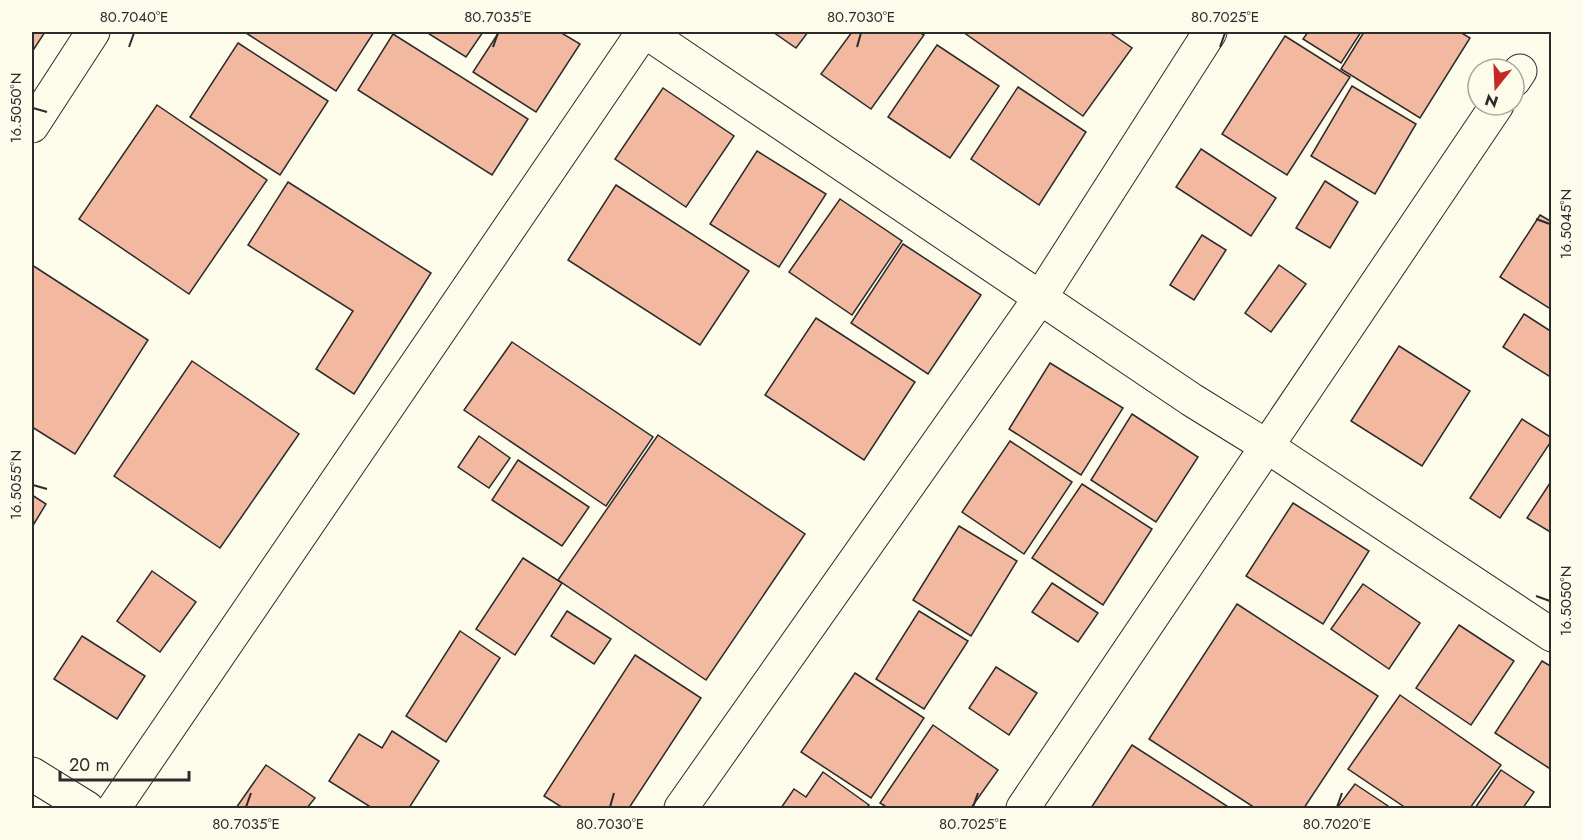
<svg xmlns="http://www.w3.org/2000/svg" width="1583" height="840" viewBox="0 0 1583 840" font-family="Jost,sans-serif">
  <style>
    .building { fill: #f2b8a0; stroke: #2b2b2b; stroke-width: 1.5 }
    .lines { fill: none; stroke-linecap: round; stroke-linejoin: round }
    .minor-casing { stroke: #2b2b2b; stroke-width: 35 }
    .minor { stroke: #fdfbea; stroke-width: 33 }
    .ticks { fill: none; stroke: #2b2b2b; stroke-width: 2 }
    .neatline { fill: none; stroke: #2b2b2b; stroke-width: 2 }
    .ticks-label { font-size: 15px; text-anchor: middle; fill: #2b2b2b }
  </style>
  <rect width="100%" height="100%" fill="#fdfbea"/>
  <g class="building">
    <path d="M 32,32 L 45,32 L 32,52 Z"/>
    <path d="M 247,32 L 374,32 L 336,91 L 246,33 Z"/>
    <path d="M 426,32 L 483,32 L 466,57 Z"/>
    <path d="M 499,32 L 560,32 L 580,44 L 536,112 L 473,72 Z"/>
    <path d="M 773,32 L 808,32 L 796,48 Z"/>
    <path d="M 852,32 L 919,32 L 924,35 L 871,109 L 821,74 Z"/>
    <path d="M 963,32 L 1109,32 L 1132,48 L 1083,116 Z"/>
    <path d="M 1308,32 L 1361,32 L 1341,63 L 1303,39 Z"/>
    <path d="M 1364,32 L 1460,32 L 1470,38 L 1420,118 L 1341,69 Z"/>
    <path d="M 393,34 L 528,119 L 492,175 L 358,90 Z"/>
    <path d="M 1285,36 L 1350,77 L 1287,175 L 1222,134 Z"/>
    <path d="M 238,43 L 328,101 L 280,175 L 190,117 Z"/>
    <path d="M 937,45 L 999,86 L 950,158 L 888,117 Z"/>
    <path d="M 1352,86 L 1416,124 L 1375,194 L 1311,156 Z"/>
    <path d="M 1018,87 L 1086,132 L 1039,205 L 971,159 Z"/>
    <path d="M 663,88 L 734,136 L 686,207 L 615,159 Z"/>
    <path d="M 157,105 L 267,180 L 189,294 L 79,219 Z"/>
    <path d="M 1201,149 L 1276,198 L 1251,236 L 1176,187 Z"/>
    <path d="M 757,151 L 826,194 L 779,267 L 710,224 Z"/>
    <path d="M 1325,181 L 1358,202 L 1330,248 L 1296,228 Z"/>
    <path d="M 288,182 L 431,273 L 354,394 L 316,369 L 353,311 L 248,245 Z"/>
    <path d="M 616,185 L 749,271 L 700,345 L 568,260 Z"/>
    <path d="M 840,199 L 902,241 L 852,315 L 789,272 Z"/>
    <path d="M 1540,215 L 1552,222 L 1552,310 L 1500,277 Z"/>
    <path d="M 1202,235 L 1226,250 L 1194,300 L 1170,285 Z"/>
    <path d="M 903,244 L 981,295 L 928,374 L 851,323 Z"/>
    <path d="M 32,265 L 148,340 L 75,454 L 32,427 Z"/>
    <path d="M 1279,265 L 1306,284 L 1271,332 L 1245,313 Z"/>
    <path d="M 1524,314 L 1552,332 L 1552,378 L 1503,347 Z"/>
    <path d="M 816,318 L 915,382 L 864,460 L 765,395 Z"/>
    <path d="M 512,342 L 653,437 L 606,506 L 464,410 Z"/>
    <path d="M 1399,346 L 1470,391 L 1422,466 L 1351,421 Z"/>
    <path d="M 192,361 L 299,434 L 220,548 L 114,476 Z"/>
    <path d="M 1050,363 L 1123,408 L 1081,475 L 1009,429 Z"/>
    <path d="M 1132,414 L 1198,457 L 1156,522 L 1091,480 Z"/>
    <path d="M 1522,419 L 1552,438 L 1552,440 L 1500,518 L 1470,498 Z"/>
    <path d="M 658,435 L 805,534 L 706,680 L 558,580 Z"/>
    <path d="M 479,436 L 510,458 L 489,488 L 458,467 Z"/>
    <path d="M 1010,441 L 1072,482 L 1024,554 L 962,512 Z"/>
    <path d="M 518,460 L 589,507 L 562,546 L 492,500 Z"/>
    <path d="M 1552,480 L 1552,533 L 1527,518 Z"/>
    <path d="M 1082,484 L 1152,529 L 1103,605 L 1032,558 Z"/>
    <path d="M 32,495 L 46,504 L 32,527 Z"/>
    <path d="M 1293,503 L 1369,551 L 1323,624 L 1246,576 Z"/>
    <path d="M 959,526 L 1017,561 L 971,636 L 913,600 Z"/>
    <path d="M 523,558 L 562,583 L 515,655 L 476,629 Z"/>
    <path d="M 152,571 L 196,602 L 160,652 L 117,621 Z"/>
    <path d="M 1052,583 L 1098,613 L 1078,642 L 1032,612 Z"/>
    <path d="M 1363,584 L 1420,623 L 1389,669 L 1331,629 Z"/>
    <path d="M 1237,604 L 1378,696 L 1304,808 L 1255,808 L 1149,739 Z"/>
    <path d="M 567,611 L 611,639 L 594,664 L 551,636 Z"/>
    <path d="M 919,611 L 968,641 L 924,709 L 876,679 Z"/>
    <path d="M 1459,625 L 1514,661 L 1471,725 L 1416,688 Z"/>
    <path d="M 460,631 L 500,658 L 446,742 L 406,716 Z"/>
    <path d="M 82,636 L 145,676 L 117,719 L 54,679 Z"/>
    <path d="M 635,655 L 701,698 L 629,808 L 563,808 L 544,796 Z"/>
    <path d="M 1542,661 L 1552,667 L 1552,770 L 1495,733 Z"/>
    <path d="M 996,667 L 1037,693 L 1009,735 L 969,708 Z"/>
    <path d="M 855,673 L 924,718 L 871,798 L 801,752 Z"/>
    <path d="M 1400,695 L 1501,765 L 1470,808 L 1406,808 L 1348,769 Z"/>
    <path d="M 933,725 L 998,770 L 971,808 L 888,808 L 880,803 Z"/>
    <path d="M 392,731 L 439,761 L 409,808 L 372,808 L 329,781 L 359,734 L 382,748 Z"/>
    <path d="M 1132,745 L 1230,808 L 1091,808 Z"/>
    <path d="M 266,765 L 315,798 L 307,808 L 236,808 Z"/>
    <path d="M 1501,770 L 1534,792 L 1523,808 L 1475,808 Z"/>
    <path d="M 823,772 L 869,805 L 866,808 L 781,808 L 794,789 L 806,797 Z"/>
    <path d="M 1355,784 L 1391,808 L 1337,808 Z"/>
  </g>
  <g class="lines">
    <g class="minor-casing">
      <g id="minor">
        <path d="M 646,32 L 1192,400 L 1268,447 L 1552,635"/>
        <path d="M 1514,80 L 1520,71"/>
        <path d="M 32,126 L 93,32"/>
        <path d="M 32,774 L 87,808"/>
        <path d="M 114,808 L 643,32"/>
        <path d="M 681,808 L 1040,298 L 1210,32"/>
        <path d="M 1023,808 L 1497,105"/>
      </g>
    </g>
    <use href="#minor" class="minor"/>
  </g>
  <path class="ticks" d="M 129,47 L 134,33M 493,47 L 498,33M 857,47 L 861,33M 1220,47 L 1225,33M 33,108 L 47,112M 1536,219 L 1550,224M 33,485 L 47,489M 1536,596 L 1550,601M 246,807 L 251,793M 610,807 L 614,793M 973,807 L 978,793M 1337,807 L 1342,793"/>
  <rect width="1583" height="840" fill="none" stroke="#fdfbea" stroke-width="66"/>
  <g transform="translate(1496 87) rotate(198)"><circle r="28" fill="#fdfbea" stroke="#a9a89e" stroke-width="1.5"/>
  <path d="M0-4.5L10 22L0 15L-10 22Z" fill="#c62828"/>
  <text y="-9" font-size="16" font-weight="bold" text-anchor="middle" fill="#2b2b2b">N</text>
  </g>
  <path d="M60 771v9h129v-9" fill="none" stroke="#2b2b2b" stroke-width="3"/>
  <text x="69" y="771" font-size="18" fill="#2b2b2b" stroke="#fdfbea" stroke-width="4.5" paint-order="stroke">20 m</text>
  <rect x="33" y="33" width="1517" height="774" class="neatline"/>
  <g class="ticks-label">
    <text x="134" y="22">80.7040°E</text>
    <text x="498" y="22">80.7035°E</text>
    <text x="861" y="22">80.7030°E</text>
    <text x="1225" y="22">80.7025°E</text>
    <text transform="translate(16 108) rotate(-90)" y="5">16.5050°N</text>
    <text transform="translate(1566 224) rotate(-90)" y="5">16.5045°N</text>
    <text transform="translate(16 485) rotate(-90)" y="5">16.5055°N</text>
    <text transform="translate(1566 601) rotate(-90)" y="5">16.5050°N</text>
    <text x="246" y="829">80.7035°E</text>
    <text x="610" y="829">80.7030°E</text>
    <text x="973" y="829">80.7025°E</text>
    <text x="1337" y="829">80.7020°E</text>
  </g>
</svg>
